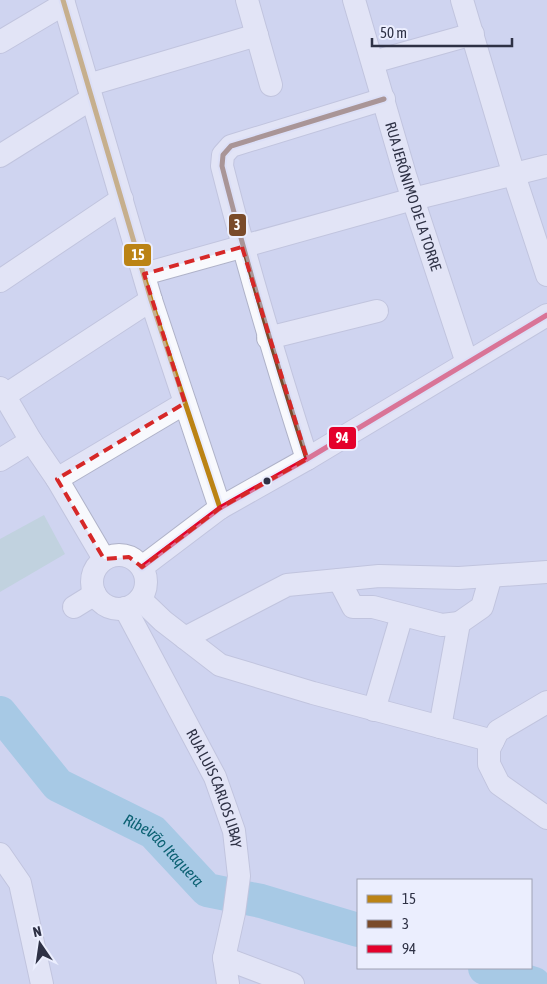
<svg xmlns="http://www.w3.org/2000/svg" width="547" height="984" viewBox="0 0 547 984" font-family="'Asap Condensed',sans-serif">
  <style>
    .green { fill: #afd0ca }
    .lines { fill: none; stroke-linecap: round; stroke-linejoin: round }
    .river { stroke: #75bdd7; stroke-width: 34 }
    .minor-casing { stroke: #afb2c8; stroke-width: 24 }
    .minor { stroke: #f8f9fd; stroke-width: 22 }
    .bus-1-casing { stroke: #ebeefe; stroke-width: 9 }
    .bus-2-casing { stroke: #ebeefe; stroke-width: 9 }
    .bus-3-casing { stroke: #ebeefe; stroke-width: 9 }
    .bus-1 { stroke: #bb8315; stroke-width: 5 }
    .bus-2 { stroke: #7a4b2a; stroke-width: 5 }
    .bus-3 { stroke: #e4002b; stroke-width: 5 }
    .marked { fill: none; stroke: #d62828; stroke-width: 4; stroke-dasharray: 10 6; stroke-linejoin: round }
    .bus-dot { fill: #2e3145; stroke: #ebeefe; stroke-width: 2 }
    .labels { text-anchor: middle; stroke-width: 4; stroke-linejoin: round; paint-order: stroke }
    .street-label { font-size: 15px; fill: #2e3145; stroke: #ebeefe }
    .water-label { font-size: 16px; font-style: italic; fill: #0c6173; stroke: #ebeefe }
    .line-badge { stroke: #ebeefe; stroke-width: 2 }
    .badge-label { font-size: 14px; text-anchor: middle; font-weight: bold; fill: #fff }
  </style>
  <rect width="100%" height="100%" fill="#cfd4f0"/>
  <path class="green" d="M 44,515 L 65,554 L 0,592 L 0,539 Z"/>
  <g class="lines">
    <g class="river">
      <path id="s1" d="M 0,713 L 58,785 L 153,832 L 207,890 L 261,901 L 358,930"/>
      <path d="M 485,968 L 534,984"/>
    </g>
    <g class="minor-casing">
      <g id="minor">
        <path d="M 63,0 L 151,300 L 220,508"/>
        <path d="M 247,0 L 271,85"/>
        <path id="s2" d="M 354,0 L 406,178 L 467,363"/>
        <path d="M 462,0 L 514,175 L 547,275"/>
        <path d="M 0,42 L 64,4"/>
        <path d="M 373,62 L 473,34"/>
        <path d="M 88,85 L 257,35"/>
        <path d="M 0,156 L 91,99"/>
        <path d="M 144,274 L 413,199 L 547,166"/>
        <path d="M 0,281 L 122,199"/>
        <path d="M 268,338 L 377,311"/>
        <path d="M 0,388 L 31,441 L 57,479 L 104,559"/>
        <path d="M 4,396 L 151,300"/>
        <path d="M 307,459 C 276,362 247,265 222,166 L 223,155 L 231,146 L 384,99"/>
        <path d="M 0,460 L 31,441"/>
        <path d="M 57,479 L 185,403"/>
        <circle cx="119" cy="582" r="27"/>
        <path d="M 142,567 L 220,508 L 307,459 L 547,315"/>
        <path d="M 339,580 L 353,607 L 373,607 L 442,625 L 459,623"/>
        <path d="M 140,599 L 163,621 L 220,665 L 313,693 L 493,741"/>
        <path d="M 74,607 L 95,594"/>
        <path id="s3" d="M 125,608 L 215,777 L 234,831 L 239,876 L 234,913 L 224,958 L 228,984"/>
        <path d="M 185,638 L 287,585 L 379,576 L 459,578 L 547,572"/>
        <path d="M 547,702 L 498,731 L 489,749 L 489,764 L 499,784 L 547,818"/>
        <path d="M 374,710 L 402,615"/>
        <path d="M 440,727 L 459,623 L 482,607 L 491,576"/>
        <path d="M 0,854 L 20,883 L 42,984"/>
        <path d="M 224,958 L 293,984"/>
      </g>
    </g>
    <use href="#minor" class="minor"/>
    <g class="bus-1-casing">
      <path id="bus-1" d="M 63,0 L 151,300 L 220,508"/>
    </g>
    <g class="bus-2-casing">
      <path id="bus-2" d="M 307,459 C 276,362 247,265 222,166 L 223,155 L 231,146 L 384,99"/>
    </g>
    <g class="bus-3-casing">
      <path id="bus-3" d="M 142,567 L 220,508 L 307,459 L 547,315"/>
    </g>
    <use href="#bus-1" class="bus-1"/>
    <use href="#bus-2" class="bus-2"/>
    <use href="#bus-3" class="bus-3"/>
  </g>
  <path d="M0 0H547V984H0ZM 242,247 L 307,459 L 220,508 L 142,567 L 129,557 L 104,559 L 57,479 L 185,403 L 144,274 Z" fill="#cfd4f0" fill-opacity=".55" fill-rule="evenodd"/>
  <path class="marked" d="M 242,247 L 307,459 L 220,508 L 142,567 L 129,557 L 104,559 L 57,479 L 185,403 L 144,274 Z"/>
  <circle class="bus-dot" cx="267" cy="481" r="4.5"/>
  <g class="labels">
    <g class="street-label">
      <text dy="5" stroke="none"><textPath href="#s2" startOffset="205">RUA JERÔNIMO DE LA TORRE</textPath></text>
      <text dy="5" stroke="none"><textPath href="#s3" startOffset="202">RUA LUIS CARLOS LIBAY</textPath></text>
    </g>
    <g class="water-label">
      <text dy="6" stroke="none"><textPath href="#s1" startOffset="218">Ribeirão Itaquera</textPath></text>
    </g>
  </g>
  <g class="line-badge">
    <rect x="228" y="213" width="19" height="24" rx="5" fill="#7a4b2a"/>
    <rect x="123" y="243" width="29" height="24" rx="5" fill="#bb8315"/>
    <rect x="328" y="426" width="29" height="24" rx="5" fill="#e4002b"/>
  </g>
  <g class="badge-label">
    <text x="237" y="230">3</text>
    <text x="138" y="260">15</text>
    <text x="342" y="443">94</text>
  </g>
  <rect x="357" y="879" width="175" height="90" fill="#ebeefe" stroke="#9fa2b4"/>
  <rect x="367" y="895" width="25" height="8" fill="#bb8315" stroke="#9fa2b4"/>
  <text x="402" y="904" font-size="15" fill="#2e3145">15</text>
  <rect x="367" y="920" width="25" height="8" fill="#7a4b2a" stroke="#9fa2b4"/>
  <text x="402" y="929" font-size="15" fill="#2e3145">3</text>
  <rect x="367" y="945" width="25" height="8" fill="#e4002b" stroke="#9fa2b4"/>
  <text x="402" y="954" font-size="15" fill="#2e3145">94</text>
  <g transform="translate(40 944) rotate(347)" stroke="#ebeefe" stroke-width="4" paint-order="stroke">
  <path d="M0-4L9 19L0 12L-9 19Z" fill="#2e3145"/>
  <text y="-8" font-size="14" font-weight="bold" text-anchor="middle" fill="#2e3145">N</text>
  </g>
  <path d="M372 38v8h140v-8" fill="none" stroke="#2e3145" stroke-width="2.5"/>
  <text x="380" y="38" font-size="15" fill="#2e3145" stroke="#ebeefe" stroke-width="4" paint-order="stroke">50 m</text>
</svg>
